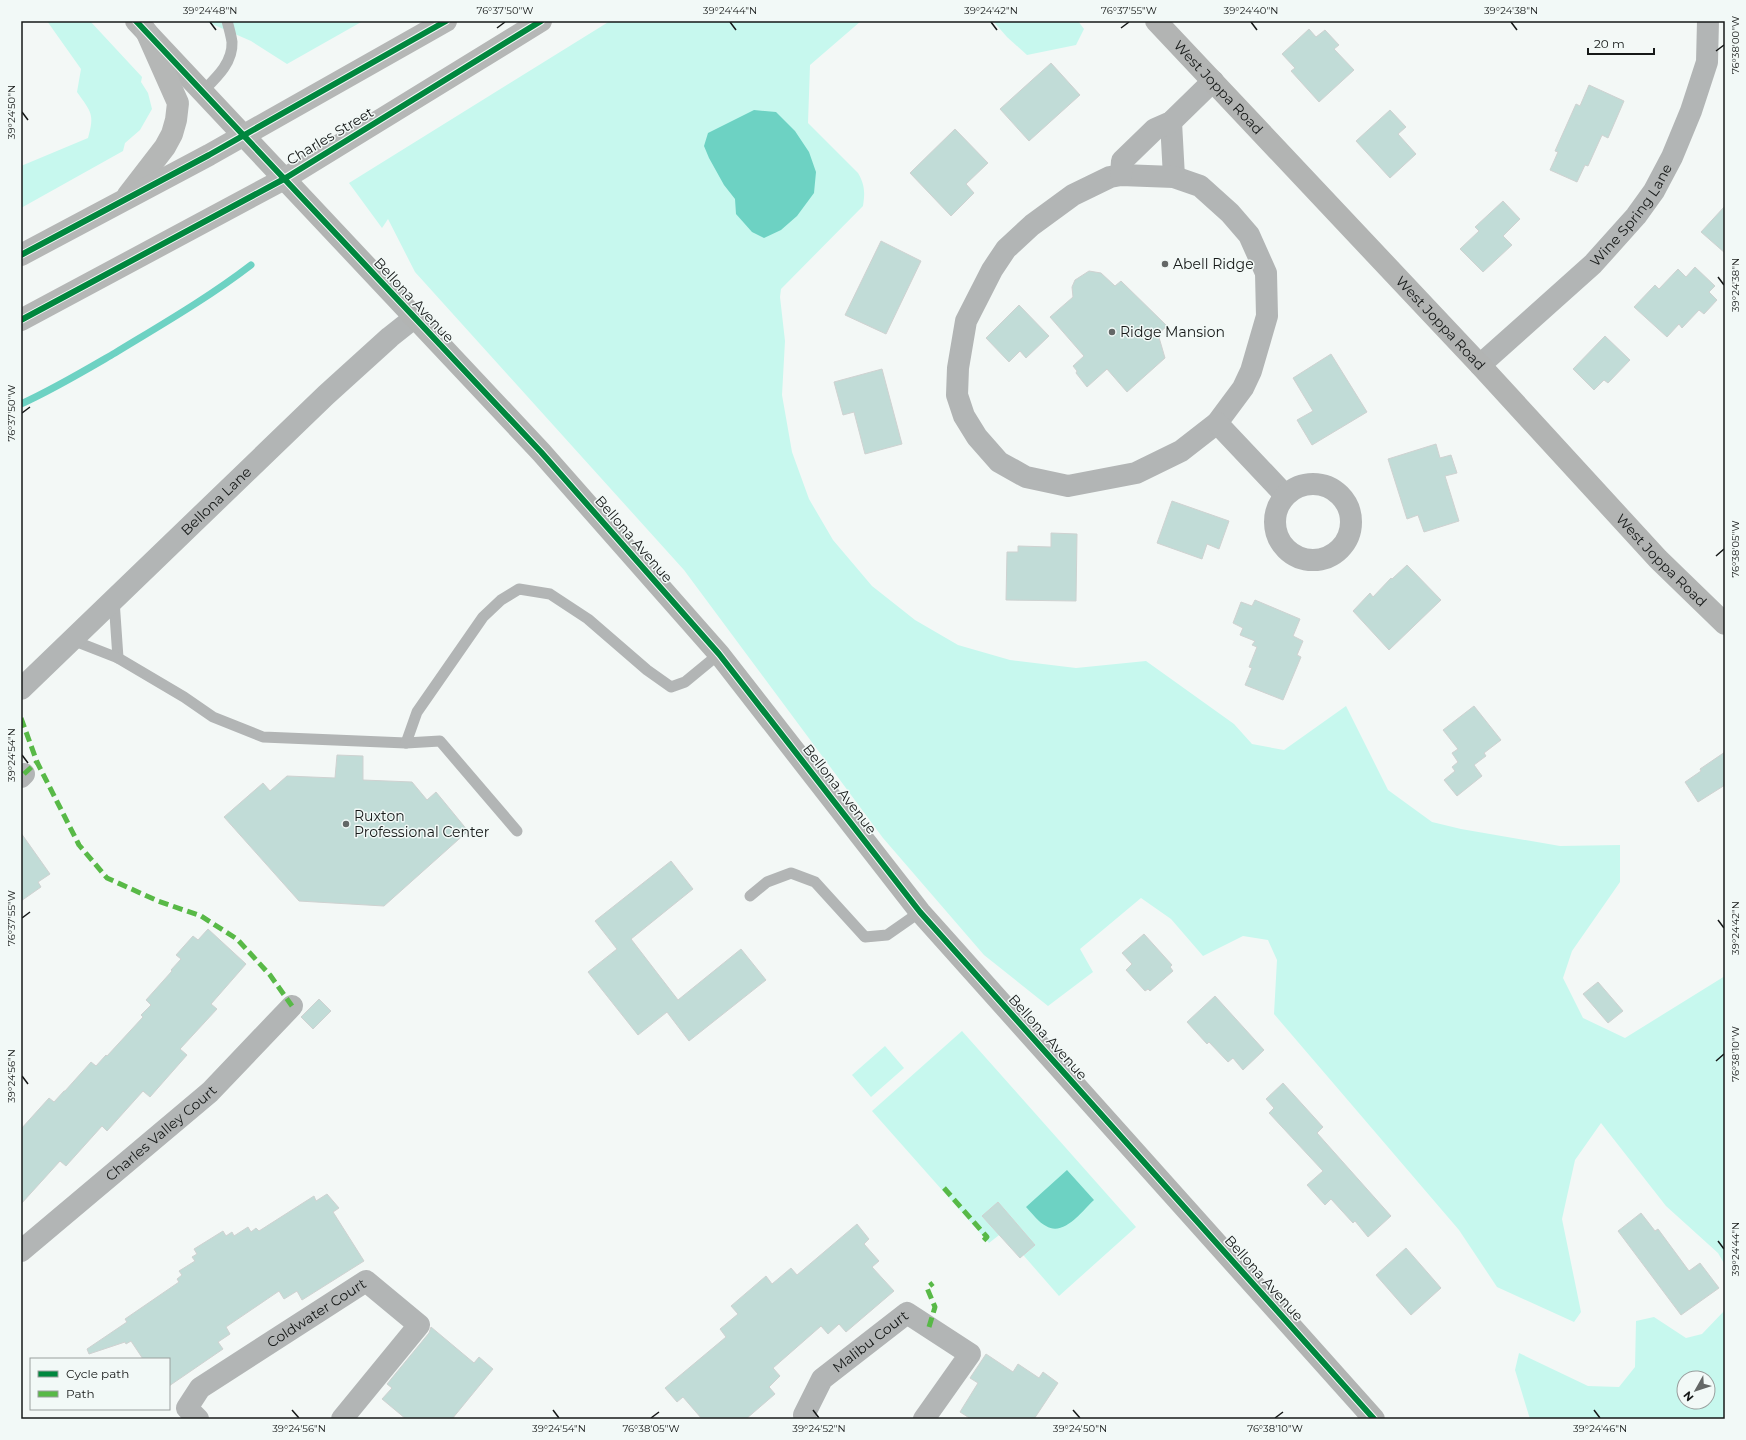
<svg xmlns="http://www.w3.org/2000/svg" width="1746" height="1440" viewBox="0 0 1746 1440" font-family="Montserrat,sans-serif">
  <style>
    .green { fill: #c7f8ee; fill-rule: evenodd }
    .water { fill: #6dd2c3 }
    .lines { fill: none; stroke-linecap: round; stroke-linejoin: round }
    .stream { stroke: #6dd2c3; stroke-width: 7 }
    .building { fill: #c1dcd7; stroke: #cfd2d1 }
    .lane { stroke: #b2b5b5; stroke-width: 11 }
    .street { stroke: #b2b5b5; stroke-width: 22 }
    .secondary { stroke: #b2b4b3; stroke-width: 22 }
    .primary { stroke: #b5b7b6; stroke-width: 22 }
    .quiet { stroke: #58b947; stroke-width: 5; stroke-dasharray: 10 5; stroke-linecap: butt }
    .cycleway-casing { stroke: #f2f9f7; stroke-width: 8 }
    .cycleway { stroke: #00873e; stroke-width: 6 }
    .ticks { fill: none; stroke: #161918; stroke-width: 1.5 }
    .poi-dot { fill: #636766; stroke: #f2f9f7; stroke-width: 1.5 }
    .labels { text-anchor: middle; stroke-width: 3; stroke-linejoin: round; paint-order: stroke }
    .street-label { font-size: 14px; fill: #161918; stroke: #f2f9f7 }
    .poi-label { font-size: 14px; fill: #161918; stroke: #f2f9f7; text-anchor: start }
    .neatline { fill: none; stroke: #161918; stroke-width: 1.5 }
    .ticks-label { font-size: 10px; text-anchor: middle; fill: #161918 }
  </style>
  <rect width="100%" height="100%" fill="#f3f8f6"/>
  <g class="green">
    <path d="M 47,21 L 90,21 L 142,77 L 141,82 L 148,93 L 152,109 L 140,130 L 125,143 L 123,151 L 21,208 L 21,166 L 88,138 C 95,114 91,112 77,92 L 81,69 Z"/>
    <path d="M 205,21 L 363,21 L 287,64 L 251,41 Z"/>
    <path d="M 610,21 L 861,21 L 810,65 L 808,123 L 858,173 C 865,185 865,193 863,206 L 781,289 L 780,297 L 785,341 L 782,395 L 792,452 L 809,499 L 833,540 L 872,586 L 915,620 L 958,645 L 1010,660 L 1076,668 L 1146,661 L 1234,724 L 1252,744 L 1284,750 L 1346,706 L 1388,790 L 1432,822 L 1461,829 L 1560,846 L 1620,845 L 1620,882 L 1572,951 L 1563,978 L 1583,1018 L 1625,1038 L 1725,976 L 1725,1265 L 1718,1253 L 1666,1206 L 1601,1123 L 1575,1160 L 1562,1219 L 1581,1312 L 1574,1322 L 1497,1287 L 1459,1230 L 1274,1014 L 1277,960 L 1268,940 L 1243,936 L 1203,956 L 1171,919 L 1141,898 L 1080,949 L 1093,972 L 1048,1006 L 984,955 L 883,838 L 684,570 L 415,272 L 388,219 L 382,228 L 349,183 Z"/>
    <path d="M 993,21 L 1078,21 L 1084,29 L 1076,45 L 1027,55 L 1007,37 Z"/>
    <path d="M 962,1031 L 1136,1227 L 1059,1296 L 1003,1232 L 989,1243 L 872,1111 Z"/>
    <path d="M 885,1046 L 904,1068 L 871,1097 L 852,1075 Z"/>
    <path d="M 1725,1310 L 1725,1419 L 1530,1419 L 1515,1370 L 1519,1353 L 1588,1386 L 1619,1387 L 1635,1367 L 1636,1321 L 1654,1317 L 1686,1338 L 1702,1334 ZM 1684,1378 L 1708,1378 L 1708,1402 L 1684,1402 Z"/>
  </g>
  <g class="water">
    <path d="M 754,110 L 776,112 L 795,131 L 809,152 L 816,172 L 814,193 L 797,216 L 781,230 L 764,238 L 752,232 L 736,214 L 735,199 L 724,185 L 709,158 L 704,146 L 708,133 Z"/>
    <path d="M 1067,1170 L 1094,1200 C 1082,1211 1064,1237 1046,1226 C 1038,1222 1032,1213 1026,1207 Z"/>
  </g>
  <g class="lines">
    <path class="stream" d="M 21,404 C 54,389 84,371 115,353 C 161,325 208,298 251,265"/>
  </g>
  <g class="building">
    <path d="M 1309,29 L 1316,37 L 1325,30 L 1339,45 L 1334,49 L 1354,70 L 1319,102 L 1291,71 L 1295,68 L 1282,54 Z"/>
    <path d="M 1051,63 L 1080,95 L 1029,141 L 1000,109 Z"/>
    <path d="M 1589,85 L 1624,101 L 1608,138 L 1602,135 L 1588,166 L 1585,165 L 1577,182 L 1550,170 L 1558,152 L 1555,151 L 1576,104 L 1580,106 Z"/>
    <path d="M 1390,110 L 1406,127 L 1398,134 L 1416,154 L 1390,178 L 1356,141 Z"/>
    <path d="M 955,129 L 988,163 L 966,184 L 974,193 L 951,216 L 910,173 Z"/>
    <path d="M 1503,201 L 1520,219 L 1503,236 L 1512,245 L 1483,272 L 1460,249 L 1479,231 L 1475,227 Z"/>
    <path d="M 1725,206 L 1725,253 L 1701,232 Z"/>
    <path d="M 881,241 L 921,261 L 886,334 L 845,315 Z"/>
    <path d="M 1695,267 L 1715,286 L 1709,292 L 1717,300 L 1704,314 L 1699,310 L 1682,328 L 1679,324 L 1667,337 L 1634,307 L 1655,285 L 1659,289 L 1678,269 L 1686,277 Z"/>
    <path d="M 1089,271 L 1101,273 L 1115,286 L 1121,281 L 1167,326 L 1158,334 L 1165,358 L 1127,392 L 1107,369 L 1087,387 L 1076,373 L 1077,371 L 1073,366 L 1084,356 L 1050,317 L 1073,297 L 1072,287 L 1075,280 Z"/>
    <path d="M 1019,305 L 1049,336 L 1026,358 L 1020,351 L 1009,362 L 986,338 Z"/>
    <path d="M 1605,336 L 1630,360 L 1608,383 L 1604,380 L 1594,390 L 1573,369 Z"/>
    <path d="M 1331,354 L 1367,412 L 1312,445 L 1297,420 L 1313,411 L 1293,378 Z"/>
    <path d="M 882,369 L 902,444 L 865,454 L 854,412 L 843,415 L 834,382 Z"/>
    <path d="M 1436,444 L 1440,458 L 1451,455 L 1457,473 L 1445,476 L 1459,521 L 1424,532 L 1418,515 L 1407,519 L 1388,459 Z"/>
    <path d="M 1172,501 L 1229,521 L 1219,549 L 1207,544 L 1202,559 L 1157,543 Z"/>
    <path d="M 1051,533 L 1077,534 L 1076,601 L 1006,600 L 1007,552 L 1018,552 L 1018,546 L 1051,547 Z"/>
    <path d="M 1407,565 L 1441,600 L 1389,650 L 1353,611 L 1370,593 L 1373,597 L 1391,578 L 1392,579 Z"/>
    <path d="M 1255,600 L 1300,619 L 1293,636 L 1303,641 L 1297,655 L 1301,657 L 1283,700 L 1245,685 L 1252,668 L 1249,667 L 1257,647 L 1252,645 L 1255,641 L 1240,635 L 1243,628 L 1233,623 L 1241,602 L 1252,606 Z"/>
    <path d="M 1474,706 L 1501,740 L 1484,753 L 1486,756 L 1474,765 L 1482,776 L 1457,796 L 1444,780 L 1455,771 L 1452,767 L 1458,762 L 1452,753 L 1458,749 L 1443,730 Z"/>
    <path d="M 1725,752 L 1725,785 L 1698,802 L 1685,782 L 1701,771 L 1700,769 Z"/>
    <path d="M 337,755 L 363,756 L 363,780 L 412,782 L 427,800 L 436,792 L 468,831 L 384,906 L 299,901 L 224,817 L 263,783 L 270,791 L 287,776 L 335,778 Z"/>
    <path d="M 21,833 L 50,874 L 38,882 L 41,887 L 21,901 Z"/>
    <path d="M 671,861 L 693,889 L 631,939 L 678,1000 L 741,949 L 766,980 L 689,1041 L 667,1012 L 638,1035 L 588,972 L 617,949 L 595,921 Z"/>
    <path d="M 208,929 L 246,964 L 211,1004 L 217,1009 L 180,1049 L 187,1055 L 150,1097 L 143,1091 L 107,1131 L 102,1126 L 66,1166 L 60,1161 L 21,1204 L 21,1129 L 49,1098 L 54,1102 L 64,1091 L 65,1091 L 91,1062 L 96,1066 L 106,1055 L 107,1056 L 143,1017 L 141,1015 L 151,1005 L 146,1000 L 172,971 L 171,970 L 181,959 L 176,955 L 193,936 L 198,940 Z"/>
    <path d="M 1144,934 L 1172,965 L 1170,967 L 1173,971 L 1150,991 L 1148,989 L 1145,991 L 1126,970 L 1132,964 L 1122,953 Z"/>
    <path d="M 1598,982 L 1623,1011 L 1608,1023 L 1583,994 Z"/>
    <path d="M 1215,996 L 1264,1050 L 1243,1070 L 1233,1058 L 1228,1062 L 1209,1042 L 1207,1044 L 1187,1022 Z"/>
    <path d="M 319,999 L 331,1011 L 313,1029 L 301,1017 Z"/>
    <path d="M 1283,1083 L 1323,1127 L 1317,1133 L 1391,1216 L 1368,1237 L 1355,1221 L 1353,1223 L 1331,1199 L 1325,1205 L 1307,1185 L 1323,1171 L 1269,1113 L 1274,1108 L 1266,1099 Z"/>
    <path d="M 327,1194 L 339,1208 L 333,1212 L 364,1261 L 302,1300 L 297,1291 L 284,1299 L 279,1291 L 226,1327 L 230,1334 L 218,1342 L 223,1349 L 169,1386 L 169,1359 L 143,1359 L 131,1341 L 126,1344 L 125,1342 L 89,1354 L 87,1349 L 127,1322 L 125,1319 L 179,1282 L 177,1279 L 182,1275 L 179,1271 L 195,1261 L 192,1257 L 197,1254 L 194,1249 L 223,1231 L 226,1236 L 232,1232 L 234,1236 L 248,1227 L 251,1232 L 256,1228 L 259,1231 L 314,1196 L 316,1201 Z"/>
    <path d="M 998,1202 L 1035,1245 L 1020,1258 L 982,1216 Z"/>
    <path d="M 1641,1213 L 1655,1231 L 1658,1229 L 1689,1271 L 1700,1263 L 1719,1288 L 1681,1315 L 1618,1231 Z"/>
    <path d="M 857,1224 L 869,1239 L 864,1244 L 879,1261 L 872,1267 L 894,1291 L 846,1332 L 839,1324 L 828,1334 L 821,1326 L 773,1368 L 780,1376 L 769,1387 L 775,1394 L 746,1419 L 702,1419 L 683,1397 L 677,1402 L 665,1388 L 726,1337 L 720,1329 L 738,1314 L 731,1306 L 766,1276 L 772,1284 L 791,1268 L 797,1275 Z"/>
    <path d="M 1406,1248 L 1441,1288 L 1411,1315 L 1376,1275 Z"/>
    <path d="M 431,1327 L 474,1363 L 479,1357 L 493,1369 L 452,1419 L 406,1419 L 382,1399 L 392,1388 L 387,1384 L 429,1333 Z"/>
    <path d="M 986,1354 L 1013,1372 L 1018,1364 L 1039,1378 L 1043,1372 L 1058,1383 L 1034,1419 L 971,1419 L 960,1412 L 978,1383 L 970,1378 Z"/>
  </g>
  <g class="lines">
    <g class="lane">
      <path d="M 202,92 C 216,78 233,63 232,42 C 231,35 229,28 227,21"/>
      <path d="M 114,600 L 118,658"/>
      <path d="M 72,640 L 118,658 L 184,697 L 213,717 L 263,737 L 406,743 L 440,741 L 517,831"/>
      <path d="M 406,743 L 417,712 L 483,617 L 501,600 L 519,589 L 550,594 L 588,619 L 647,670 L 671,687 L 685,682 L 719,654"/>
      <path d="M 750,896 L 767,882 L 791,873 L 815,882 L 865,937 L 887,935 L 920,912"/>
    </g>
    <g class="street">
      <path d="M 1171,122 L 1174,177"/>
      <path d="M 1121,175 L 1174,177 L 1200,186 L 1230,213 L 1249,235 L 1266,273 L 1267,316 L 1251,371 L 1243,388 L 1217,423 L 1181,451 L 1136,473 L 1068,486 L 1026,477 L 999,462 L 977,437 L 964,416 L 957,395 L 958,368 L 966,321 L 992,270 L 1006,249 L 1032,225 L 1073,195 L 1110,177 Z"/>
      <path d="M 1121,175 L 1122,161 L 1155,129 L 1171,122 L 1213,81"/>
      <path id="s1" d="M 1480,365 L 1593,264 L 1636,216 L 1654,191 L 1672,157 L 1691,111 L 1707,62 L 1708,21"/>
      <path d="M 1217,423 L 1285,495"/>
      <circle cx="1313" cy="522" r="38"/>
      <path id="s2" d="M 21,689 L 326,395 L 390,337 L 414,318"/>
      <path d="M 21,777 L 24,774"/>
      <path id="s3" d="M 21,1251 L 210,1092 L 292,1006"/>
      <path id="s4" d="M 198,1419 L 187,1408 L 200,1388 L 366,1281 L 419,1325 L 342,1419"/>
      <path id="s5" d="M 806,1419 L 804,1415 L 822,1379 L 907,1313 L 970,1354 L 924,1419"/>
    </g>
    <g class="secondary">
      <path d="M 136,21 L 541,452 L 719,654 L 920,912 L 1374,1419"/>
      <path id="s6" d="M 1156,21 L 1480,365 L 1658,559 L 1725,624"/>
    </g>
    <g class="primary">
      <path d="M 128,195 L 165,147 L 172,134 L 176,120 L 178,103 L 146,31"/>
      <path d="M 21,255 L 209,155 L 446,21"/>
      <path d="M 21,320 L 284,179 L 541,21"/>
    </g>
    <g class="quiet">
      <path d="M 21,718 L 37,762 L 79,845 L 107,878 L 158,901 L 201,916 L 237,939 L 270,975 L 292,1006"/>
      <path d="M 24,774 L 37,762"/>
      <path d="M 944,1188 L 987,1237 L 983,1241"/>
      <path d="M 929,1327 L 935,1307 L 927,1288 L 933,1283"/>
    </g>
    <g class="cycleway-casing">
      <g id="cycleway">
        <path d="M 136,21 L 541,452 L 719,654 L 920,912 L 1374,1419"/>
        <path d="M 21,255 L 209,155 L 446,21"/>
        <path d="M 21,320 L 284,179 L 541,21"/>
      </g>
    </g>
    <use href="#cycleway" class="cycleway"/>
  </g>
  <path class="ticks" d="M 210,22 L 216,30M 730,22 L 736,30M 991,22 L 997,30M 1251,22 L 1257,30M 1511,22 L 1517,30M 497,28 L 505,22M 1121,28 L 1129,22M 1716,51 L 1724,45M 22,112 L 28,120M 1718,277 L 1724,285M 22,413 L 30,407M 1716,556 L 1724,549M 22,755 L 28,763M 22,918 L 30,912M 1718,920 L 1724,928M 1716,1061 L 1724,1054M 22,1076 L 28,1084M 1718,1241 L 1724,1249M 292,1410 L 299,1418M 553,1410 L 559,1418M 813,1410 L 819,1418M 1073,1410 L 1080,1418M 1594,1410 L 1600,1418M 651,1418 L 659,1412M 1275,1418 L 1283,1412"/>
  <g class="poi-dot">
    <circle cx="1165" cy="264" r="4"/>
    <circle cx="1112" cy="332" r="4"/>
    <circle cx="346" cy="824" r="4"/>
  </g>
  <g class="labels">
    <g class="street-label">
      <text dy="5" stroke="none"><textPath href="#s6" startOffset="91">West Joppa Road</textPath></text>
      <text transform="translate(330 136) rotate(-31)" y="5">Charles Street</text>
      <text dy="5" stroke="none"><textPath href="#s1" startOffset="214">Wine Spring Lane</textPath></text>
      <text transform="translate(414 300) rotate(47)" y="5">Bellona Avenue</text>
      <text dy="5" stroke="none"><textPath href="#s6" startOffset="415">West Joppa Road</textPath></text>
      <text dy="5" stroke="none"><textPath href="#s2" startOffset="271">Bellona Lane</textPath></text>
      <text transform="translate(634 539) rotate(49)" y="5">Bellona Avenue</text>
      <text dy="5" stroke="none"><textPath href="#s6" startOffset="739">West Joppa Road</textPath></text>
      <text transform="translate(840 789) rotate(52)" y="5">Bellona Avenue</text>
      <text transform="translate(1048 1037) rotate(48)" y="5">Bellona Avenue</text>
      <text dy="5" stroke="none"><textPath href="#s3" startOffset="183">Charles Valley Court</textPath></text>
      <text transform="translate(1264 1278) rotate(48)" y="5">Bellona Avenue</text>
      <text dy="5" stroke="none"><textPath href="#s4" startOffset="178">Coldwater Court</textPath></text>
      <text dy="5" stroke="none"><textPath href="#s5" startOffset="106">Malibu Court</textPath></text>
    </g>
    <g class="poi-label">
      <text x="1173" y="269">Abell Ridge</text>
      <text x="1120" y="337">Ridge Mansion</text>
      <text x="354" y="821">Ruxton<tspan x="354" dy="16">Professional Center</tspan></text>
    </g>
  </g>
  <rect width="1746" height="1440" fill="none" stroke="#f2f9f7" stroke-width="44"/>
  <rect x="30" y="1358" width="140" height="52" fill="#f2f9f7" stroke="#9a9f9e"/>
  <rect x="38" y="1371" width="20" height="6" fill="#00873e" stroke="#9a9f9e"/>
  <text x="66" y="1378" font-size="12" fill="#161918">Cycle path</text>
  <rect x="38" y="1391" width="20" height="6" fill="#58b947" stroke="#9a9f9e"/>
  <text x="66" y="1398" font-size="12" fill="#161918">Path</text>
  <g transform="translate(1696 1390) rotate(231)"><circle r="19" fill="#f2f9f7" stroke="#9a9f9e"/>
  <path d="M0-3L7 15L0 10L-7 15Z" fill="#636766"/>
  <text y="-6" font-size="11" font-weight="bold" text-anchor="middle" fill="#161918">N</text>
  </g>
  <path d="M1588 48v6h66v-6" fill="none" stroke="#161918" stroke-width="2"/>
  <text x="1594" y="48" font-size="12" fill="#161918" stroke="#f2f9f7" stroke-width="3" paint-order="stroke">20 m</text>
  <rect x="22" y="22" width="1702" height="1396" class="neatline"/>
  <g class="ticks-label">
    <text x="210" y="14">39°24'48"N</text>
    <text x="505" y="14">76°37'50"W</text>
    <text x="730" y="14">39°24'44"N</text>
    <text x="991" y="14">39°24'42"N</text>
    <text x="1129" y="14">76°37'55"W</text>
    <text x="1251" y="14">39°24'40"N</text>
    <text x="1511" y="14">39°24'38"N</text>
    <text transform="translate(1735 45) rotate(-90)" y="4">76°38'00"W</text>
    <text transform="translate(11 112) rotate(-90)" y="4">39°24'50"N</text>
    <text transform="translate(1735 285) rotate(-90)" y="4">39°24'38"N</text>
    <text transform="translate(11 413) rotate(-90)" y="4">76°37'50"W</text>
    <text transform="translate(1735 549) rotate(-90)" y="4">76°38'05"W</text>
    <text transform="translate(11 755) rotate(-90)" y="4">39°24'54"N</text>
    <text transform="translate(11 918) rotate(-90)" y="4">76°37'55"W</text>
    <text transform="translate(1735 928) rotate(-90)" y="4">39°24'42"N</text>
    <text transform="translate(1735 1054) rotate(-90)" y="4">76°38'10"W</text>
    <text transform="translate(11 1076) rotate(-90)" y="4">39°24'56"N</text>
    <text transform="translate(1735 1249) rotate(-90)" y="4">39°24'44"N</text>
    <text x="299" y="1432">39°24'56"N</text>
    <text x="559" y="1432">39°24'54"N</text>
    <text x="651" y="1432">76°38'05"W</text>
    <text x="819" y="1432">39°24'52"N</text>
    <text x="1080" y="1432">39°24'50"N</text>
    <text x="1275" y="1432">76°38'10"W</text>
    <text x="1600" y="1432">39°24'46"N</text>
  </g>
</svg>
